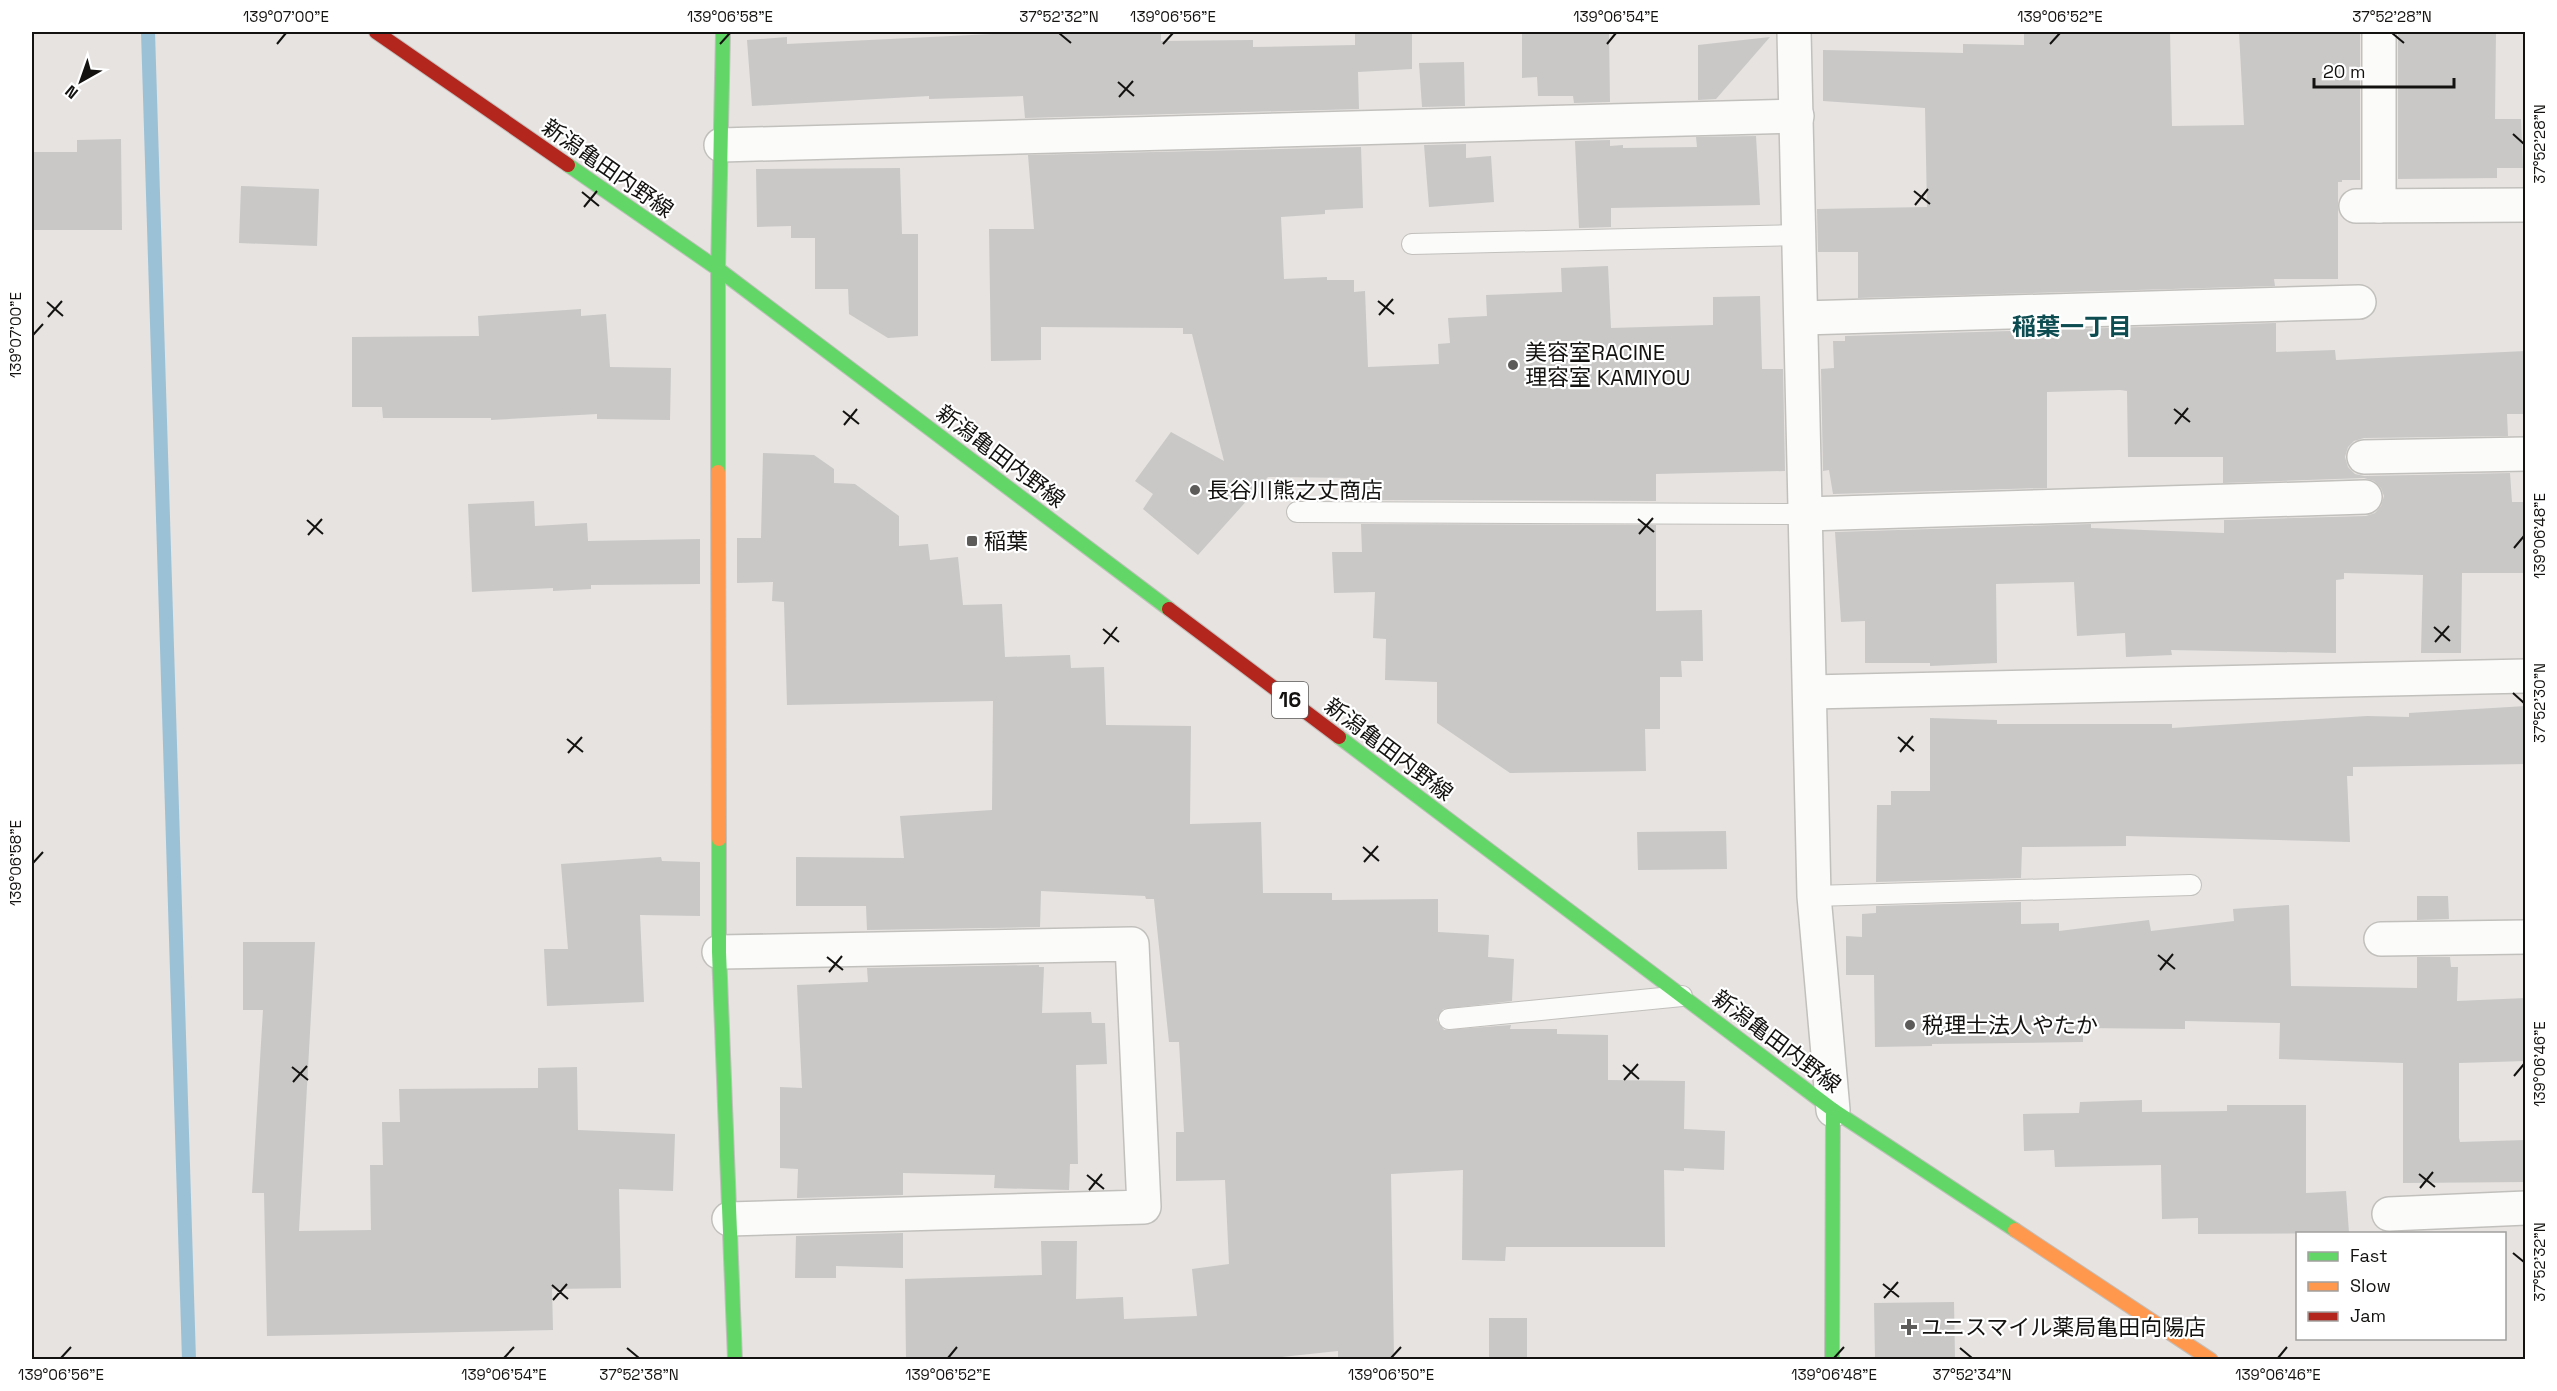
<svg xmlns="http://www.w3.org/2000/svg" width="2557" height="1391" viewBox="0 0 2557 1391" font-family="'Space Grotesk','Noto Sans JP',sans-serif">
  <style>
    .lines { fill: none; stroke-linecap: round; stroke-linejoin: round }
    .stream { stroke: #9bc1d6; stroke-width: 14 }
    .building { fill: #c9c8c7 }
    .lane-casing { stroke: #c2c0bd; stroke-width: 22 }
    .street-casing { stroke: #c2c0bd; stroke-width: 36 }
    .fast-casing { stroke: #c2c0bd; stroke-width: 16 }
    .slow-casing { stroke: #c2c0bd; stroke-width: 16 }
    .jam-casing { stroke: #c2c0bd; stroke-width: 16 }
    .lane { stroke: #fbfbfa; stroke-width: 20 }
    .street { stroke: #fbfbfa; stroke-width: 33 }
    .fast { stroke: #63d668; stroke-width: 14 }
    .slow { stroke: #ff974d; stroke-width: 14 }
    .jam { stroke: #b3261e; stroke-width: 14 }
    .ticks { fill: none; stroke: #131210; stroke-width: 2 }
    .poi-dot { fill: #5d5b59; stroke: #fff; stroke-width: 2 }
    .labels { text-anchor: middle; stroke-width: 4.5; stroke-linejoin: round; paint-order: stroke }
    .shield { fill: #fff; stroke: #5a5958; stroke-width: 1.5 }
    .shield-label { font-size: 21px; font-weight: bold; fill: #131210 }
    .street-label { font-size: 22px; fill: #131210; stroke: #fff }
    .poi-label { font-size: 22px; fill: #131210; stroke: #fff; text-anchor: start }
    .neighbourhood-label { font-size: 24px; font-weight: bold; fill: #0d4c51; stroke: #fff }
    .neatline { fill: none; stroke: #131210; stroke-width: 2 }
    .ticks-label { font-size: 15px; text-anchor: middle; fill: #131210 }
  </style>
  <rect width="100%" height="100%" fill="#e6e3e0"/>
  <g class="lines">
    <path class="stream" d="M 148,32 L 189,1360"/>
  </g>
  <g class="building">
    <path d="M 1033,32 L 1072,32 L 1072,34 L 1161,32 L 1161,41 L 1253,40 L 1253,47 L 1355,45 L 1355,32 L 1412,32 L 1412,69 L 1358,72 L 1359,109 L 1025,118 L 1023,96 L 929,99 L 929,96 L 752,106 L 747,40 L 787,37 L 787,44 Z"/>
    <path d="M 2024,32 L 2170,32 L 2172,126 L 2244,125 L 2239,32 L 2360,32 L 2360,180 L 2342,180 L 2342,182 L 2338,182 L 2338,279 L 2274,279 L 2275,286 L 1858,298 L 1858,252 L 1818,252 L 1817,209 L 1927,207 L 1925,108 L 1823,101 L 1823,50 L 1963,53 L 1963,44 L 2024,45 Z"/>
    <path d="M 2398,32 L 2496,32 L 2495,119 L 2521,119 L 2523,168 L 2497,168 L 2497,178 L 2398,179 Z"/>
    <path d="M 1609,33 L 1610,102 L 1574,103 L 1573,96 L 1538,96 L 1537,77 L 1522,78 L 1522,34 Z"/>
    <path d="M 1770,37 L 1716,99 L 1698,100 L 1698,45 Z"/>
    <path d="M 1464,62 L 1465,106 L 1422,107 L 1419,63 Z"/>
    <path d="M 1756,136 L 1760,205 L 1611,208 L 1611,227 L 1579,228 L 1575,141 L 1610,140 L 1610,146 L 1623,145 L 1623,148 L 1697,147 L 1696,137 Z"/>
    <path d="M 121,139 L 122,230 L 32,230 L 32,152 L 77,152 L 77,140 Z"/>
    <path d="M 1466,144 L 1466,158 L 1491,156 L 1494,202 L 1429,207 L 1424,145 Z"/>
    <path d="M 1361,147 L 1363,208 L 1325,210 L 1325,214 L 1281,217 L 1284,279 L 1327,277 L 1327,280 L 1354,280 L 1354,292 L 1365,291 L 1368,367 L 1439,364 L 1438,344 L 1450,343 L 1448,318 L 1487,316 L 1486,295 L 1562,292 L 1561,268 L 1608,266 L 1611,328 L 1713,325 L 1713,297 L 1760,296 L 1762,369 L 1783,369 L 1785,471 L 1656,474 L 1656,501 L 1361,500 L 1360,478 L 1268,477 L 1198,555 L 1143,509 L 1153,494 L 1135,481 L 1171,432 L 1224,461 L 1192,334 L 1183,334 L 1183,328 L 1041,327 L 1041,360 L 991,361 L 989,229 L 1034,229 L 1028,155 Z"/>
    <path d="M 900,168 L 902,234 L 918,234 L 918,336 L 888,338 L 849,314 L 848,289 L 815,289 L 815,238 L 791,238 L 791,226 L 757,227 L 756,169 Z"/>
    <path d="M 241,186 L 319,189 L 317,246 L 239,243 Z"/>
    <path d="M 581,309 L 581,316 L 606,314 L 610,367 L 671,368 L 670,420 L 597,419 L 597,414 L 491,420 L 491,418 L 383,418 L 382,407 L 352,407 L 352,337 L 479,336 L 478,316 Z"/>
    <path d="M 2276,323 L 2276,352 L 2335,350 L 2336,360 L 2526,351 L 2526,414 L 2507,414 L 2508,436 L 2364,438 L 2354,441 L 2348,447 L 2345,457 L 2348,467 L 2355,474 L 2364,476 L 2510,473 L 2512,502 L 2526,502 L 2526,573 L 2462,573 L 2461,653 L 2421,653 L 2423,575 L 2344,573 L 2344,579 L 2336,580 L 2336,653 L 2171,650 L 2172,655 L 2126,657 L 2125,633 L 2077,636 L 2074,582 L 1996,584 L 1997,663 L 1930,666 L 1930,663 L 1865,663 L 1865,621 L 1841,622 L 1835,532 L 2091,524 L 2091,528 L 2224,533 L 2224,520 L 2366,516 L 2375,513 L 2381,506 L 2384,496 L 2381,488 L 2374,481 L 2364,478 L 2223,483 L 2223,457 L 2128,457 L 2127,391 L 2120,390 L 2047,392 L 2047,488 L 1833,494 L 1829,470 L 1823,471 L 1821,369 L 1834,368 L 1833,341 L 1845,341 L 1845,336 Z"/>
    <path d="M 763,453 L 814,455 L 834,469 L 834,483 L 855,484 L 899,516 L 899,546 L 928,544 L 930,560 L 958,557 L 963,605 L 1002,604 L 1005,657 L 1070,655 L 1071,668 L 1104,667 L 1106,725 L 1191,726 L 1190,824 L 1261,822 L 1263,893 L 1332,893 L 1332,900 L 1438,899 L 1438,932 L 1489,935 L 1488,957 L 1514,959 L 1512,1001 L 1443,1009 L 1437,1020 L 1444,1030 L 1511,1025 L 1510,1029 L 1557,1029 L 1557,1034 L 1608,1035 L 1608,1080 L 1685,1081 L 1684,1129 L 1725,1131 L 1724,1170 L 1684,1168 L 1684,1171 L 1664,1170 L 1665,1247 L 1506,1247 L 1505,1261 L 1462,1260 L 1463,1170 L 1391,1174 L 1394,1359 L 1338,1359 L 1338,1351 L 1262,1359 L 906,1359 L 905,1279 L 1042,1275 L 1041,1241 L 1077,1241 L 1076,1299 L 1123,1297 L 1124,1319 L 1197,1316 L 1192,1269 L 1229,1264 L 1225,1180 L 1176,1181 L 1176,1132 L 1184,1132 L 1179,1042 L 1169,1042 L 1154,899 L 1146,899 L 1145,896 L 1041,891 L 1040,927 L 867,930 L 866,906 L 796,906 L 796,857 L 904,858 L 900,816 L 992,810 L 993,701 L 787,705 L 784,602 L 772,601 L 773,582 L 737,583 L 737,538 L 761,538 Z"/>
    <path d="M 534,501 L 535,526 L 587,523 L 588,541 L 700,539 L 700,584 L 591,585 L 591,589 L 553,591 L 553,588 L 472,592 L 468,504 Z"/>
    <path d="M 1361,524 L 1656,525 L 1656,611 L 1702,610 L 1703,661 L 1681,661 L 1682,677 L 1660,677 L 1660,729 L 1645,729 L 1646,771 L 1510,773 L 1437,723 L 1437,682 L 1385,680 L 1386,639 L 1373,638 L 1375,592 L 1334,593 L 1332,552 L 1362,552 Z"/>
    <path d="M 2526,706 L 2526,764 L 2353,767 L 2353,776 L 2347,776 L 2350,842 L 2126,836 L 2126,846 L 2022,847 L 2021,878 L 1876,882 L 1877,805 L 1891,805 L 1891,791 L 1930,791 L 1930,718 L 1997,720 L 1997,724 L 2172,724 L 2172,728 L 2367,716 L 2409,717 L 2409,713 Z"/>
    <path d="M 1726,831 L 1727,869 L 1638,870 L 1637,832 Z"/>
    <path d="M 661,857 L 662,861 L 700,862 L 700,916 L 640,915 L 644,1002 L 547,1006 L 544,949 L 568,949 L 561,864 Z"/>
    <path d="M 2417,896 L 2448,896 L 2449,919 L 2417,920 Z"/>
    <path d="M 2021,902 L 2021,924 L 2059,923 L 2059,931 L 2149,920 L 2151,931 L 2234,921 L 2233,909 L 2289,905 L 2291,986 L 2417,988 L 2417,957 L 2450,957 L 2451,967 L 2458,967 L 2457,1001 L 2526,998 L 2526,1061 L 2459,1063 L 2459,1138 L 2460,1142 L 2526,1140 L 2526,1182 L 2403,1183 L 2403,1063 L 2279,1059 L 2280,1023 L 2185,1021 L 2185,1029 L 2083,1028 L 2083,1042 L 1932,1044 L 1932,1046 L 1875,1047 L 1874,975 L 1846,975 L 1846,936 L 1862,937 L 1862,914 L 1876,913 L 1876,906 Z"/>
    <path d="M 243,942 L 315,942 L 299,1231 L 371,1230 L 370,1165 L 383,1165 L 382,1122 L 400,1122 L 399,1089 L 538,1088 L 538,1068 L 577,1067 L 578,1130 L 675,1134 L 673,1191 L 619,1189 L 621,1288 L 552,1289 L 553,1330 L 267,1336 L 264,1193 L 252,1193 L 263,1010 L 243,1010 Z"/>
    <path d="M 1039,965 L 1039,967 L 1044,967 L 1042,1013 L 1091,1012 L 1092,1023 L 1105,1023 L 1107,1064 L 1076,1065 L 1078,1164 L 1070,1164 L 1069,1190 L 994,1188 L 995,1175 L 903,1173 L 903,1195 L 797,1198 L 798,1169 L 780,1168 L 780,1087 L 802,1088 L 797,985 L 868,982 L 867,968 Z"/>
    <path d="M 2142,1100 L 2142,1112 L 2227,1111 L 2227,1105 L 2306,1105 L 2306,1193 L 2346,1191 L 2349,1233 L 2198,1234 L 2198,1218 L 2162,1219 L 2161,1165 L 2055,1167 L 2054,1150 L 2024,1151 L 2023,1114 L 2079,1113 L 2080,1102 Z"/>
    <path d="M 903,1233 L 903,1268 L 836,1266 L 836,1278 L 795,1278 L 796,1236 Z"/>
    <path d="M 1954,1302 L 1955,1358 L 1875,1359 L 1874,1303 Z"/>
    <rect x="1489" y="1318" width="38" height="41"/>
  </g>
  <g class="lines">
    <g class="lane-casing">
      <g id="lane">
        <path d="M 1412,244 L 1800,235"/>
        <path d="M 1297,512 L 1806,514"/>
        <path d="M 1814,896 L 2191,885"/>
        <path d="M 1449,1019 L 1682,996"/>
      </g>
    </g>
    <g class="street-casing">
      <g id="street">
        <path d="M 1794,32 L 1814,896 L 1833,1110"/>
        <path d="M 721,145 L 1797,116"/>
        <path d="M 2356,206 L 2526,205"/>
        <path d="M 2379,206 L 2379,32"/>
        <path d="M 1802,318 L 2359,302"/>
        <path d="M 2364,457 L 2526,454"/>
        <path d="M 1806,514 L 2365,497"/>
        <path d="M 1810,692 L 2526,676"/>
        <path d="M 2381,939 L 2526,937"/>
        <path d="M 719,952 L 1132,944 L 1144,1207 L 729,1219"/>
        <path d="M 2389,1214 L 2526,1208"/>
      </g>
    </g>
    <g class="fast-casing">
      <g id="fast">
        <path d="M 568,165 L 718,269 L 1169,609"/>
        <path d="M 718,472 L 718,269 L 723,32"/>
        <path d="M 1339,737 L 1833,1110 L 2015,1230"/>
        <path d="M 719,839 L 719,952 L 735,1360"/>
        <path d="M 1832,1360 L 1833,1110"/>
      </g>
    </g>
    <g class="slow-casing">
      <g id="slow">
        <path d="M 718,472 L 719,839"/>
        <path d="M 2015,1230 L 2211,1360"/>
      </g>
    </g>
    <g class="jam-casing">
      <g id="jam">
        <path d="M 376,32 L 568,165"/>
        <path d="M 1169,609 L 1339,737"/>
      </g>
    </g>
    <use href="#lane" class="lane"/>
    <use href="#street" class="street"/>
    <use href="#fast" class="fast"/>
    <use href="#slow" class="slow"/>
    <use href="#jam" class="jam"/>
  </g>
  <path class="ticks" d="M 1059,33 L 1071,43M 2392,33 L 2404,43M 277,44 L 286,33M 720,44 L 730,33M 1163,44 L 1173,33M 1607,44 L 1616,33M 2050,44 L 2060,33M 1118,82 L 1134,96M 1119,97 L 1133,81M 2513,134 L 2524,144M 1914,191 L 1930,204M 582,192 L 599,206M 1915,205 L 1928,189M 584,207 L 597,191M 1378,301 L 1394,314M 47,302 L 63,316M 1379,315 L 1393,299M 48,317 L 62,301M 33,335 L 43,324M 2174,409 L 2190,422M 843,411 L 859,424M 2175,424 L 2188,408M 844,425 L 857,409M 1638,519 L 1654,532M 307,520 L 323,534M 1639,534 L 1653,518M 308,535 L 322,519M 2514,548 L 2524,536M 2434,627 L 2450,641M 1103,629 L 1119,642M 2435,642 L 2449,626M 1104,644 L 1117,627M 2513,693 L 2524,703M 1898,737 L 1914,751M 567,739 L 583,752M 1900,752 L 1913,736M 568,753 L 582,737M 1363,847 L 1379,861M 1364,862 L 1378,846M 33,863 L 43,852M 2158,955 L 2175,969M 827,957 L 843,970M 2160,970 L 2173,954M 829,972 L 842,956M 1623,1065 L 1639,1079M 292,1067 L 308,1080M 2514,1076 L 2524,1064M 1624,1080 L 1638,1064M 293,1082 L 307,1066M 2419,1174 L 2435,1187M 1087,1175 L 1104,1189M 2420,1188 L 2433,1172M 1089,1190 L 1102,1174M 2513,1253 L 2524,1262M 1883,1284 L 1899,1297M 552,1285 L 568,1299M 1884,1298 L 1898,1282M 553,1300 L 567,1284M 627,1348 L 639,1358M 1960,1348 L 1972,1358M 61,1358 L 71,1347M 504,1358 L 514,1347M 948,1358 L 957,1347M 1391,1358 L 1401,1347M 1834,1358 L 1844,1347M 2278,1358 L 2287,1347"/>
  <g class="poi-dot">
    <circle cx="1513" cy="365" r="6"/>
    <circle cx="1195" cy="490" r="6"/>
    <rect x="966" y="535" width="12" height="12" rx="3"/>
    <circle cx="1910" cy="1025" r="6"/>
    <path d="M1906 1318h6v6h6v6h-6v6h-6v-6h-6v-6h6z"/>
  </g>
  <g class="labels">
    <rect class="shield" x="1272" y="682" width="36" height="36" rx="4.5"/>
    <g class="shield-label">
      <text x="1290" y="707">16</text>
    </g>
    <g class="street-label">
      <text transform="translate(608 168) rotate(35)" y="8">新潟亀田内野線</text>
      <text transform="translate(1001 456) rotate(37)" y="8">新潟亀田内野線</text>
      <text transform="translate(1389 749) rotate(37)" y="8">新潟亀田内野線</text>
      <text transform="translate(1777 1041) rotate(37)" y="8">新潟亀田内野線</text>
    </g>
    <g class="poi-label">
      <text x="1525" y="360">美容室RACINE<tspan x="1525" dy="25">理容室 KAMIYOU</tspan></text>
      <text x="1207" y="498">長谷川熊之丈商店</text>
      <text x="984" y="549">稲葉</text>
      <text x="1922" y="1033">税理士法人やたか</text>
      <text x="1921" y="1335">ユニスマイル薬局亀田向陽店</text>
    </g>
    <g class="neighbourhood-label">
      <text x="2072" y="335">稲葉一丁目</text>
    </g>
  </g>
  <rect width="2557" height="1391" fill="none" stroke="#ffffff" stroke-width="66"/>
  <rect x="2296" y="1232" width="210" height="108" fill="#ffffff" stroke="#a1a09f" stroke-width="1.5"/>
  <rect x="2308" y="1252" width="30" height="9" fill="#63d668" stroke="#a1a09f" stroke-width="1.5"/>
  <text x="2350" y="1262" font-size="18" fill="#131210">Fast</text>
  <rect x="2308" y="1282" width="30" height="9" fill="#ff974d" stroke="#a1a09f" stroke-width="1.5"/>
  <text x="2350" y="1292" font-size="18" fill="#131210">Slow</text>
  <rect x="2308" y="1312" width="30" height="9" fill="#b3261e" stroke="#a1a09f" stroke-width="1.5"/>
  <text x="2350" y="1322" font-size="18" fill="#131210">Jam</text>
  <g transform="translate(81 81) rotate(220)" stroke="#ffffff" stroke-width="4.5" paint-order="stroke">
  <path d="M0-4.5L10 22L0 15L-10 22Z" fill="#131210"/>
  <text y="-9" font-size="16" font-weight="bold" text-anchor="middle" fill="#131210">N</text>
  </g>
  <path d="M2314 78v9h140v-9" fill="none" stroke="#131210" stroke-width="3"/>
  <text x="2323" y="78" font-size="18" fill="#131210" stroke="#ffffff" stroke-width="4.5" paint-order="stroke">20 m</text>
  <rect x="33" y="33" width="2491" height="1325" class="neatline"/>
  <g class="ticks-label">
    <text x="286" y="22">139°07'00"E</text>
    <text x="730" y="22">139°06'58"E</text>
    <text x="1059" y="22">37°52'32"N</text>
    <text x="1173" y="22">139°06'56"E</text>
    <text x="1616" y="22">139°06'54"E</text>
    <text x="2060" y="22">139°06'52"E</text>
    <text x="2392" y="22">37°52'28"N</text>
    <text transform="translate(2540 144) rotate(-90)" y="5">37°52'28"N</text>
    <text transform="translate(16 335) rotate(-90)" y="5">139°07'00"E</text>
    <text transform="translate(2540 536) rotate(-90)" y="5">139°06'48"E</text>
    <text transform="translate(2540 703) rotate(-90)" y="5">37°52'30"N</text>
    <text transform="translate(16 863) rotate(-90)" y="5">139°06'58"E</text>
    <text transform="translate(2540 1064) rotate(-90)" y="5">139°06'46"E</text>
    <text transform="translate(2540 1262) rotate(-90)" y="5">37°52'32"N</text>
    <text x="61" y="1380">139°06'56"E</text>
    <text x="504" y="1380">139°06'54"E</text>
    <text x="639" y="1380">37°52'38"N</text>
    <text x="948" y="1380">139°06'52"E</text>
    <text x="1391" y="1380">139°06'50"E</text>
    <text x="1834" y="1380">139°06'48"E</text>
    <text x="1972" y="1380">37°52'34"N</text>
    <text x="2278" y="1380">139°06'46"E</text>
  </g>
</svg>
